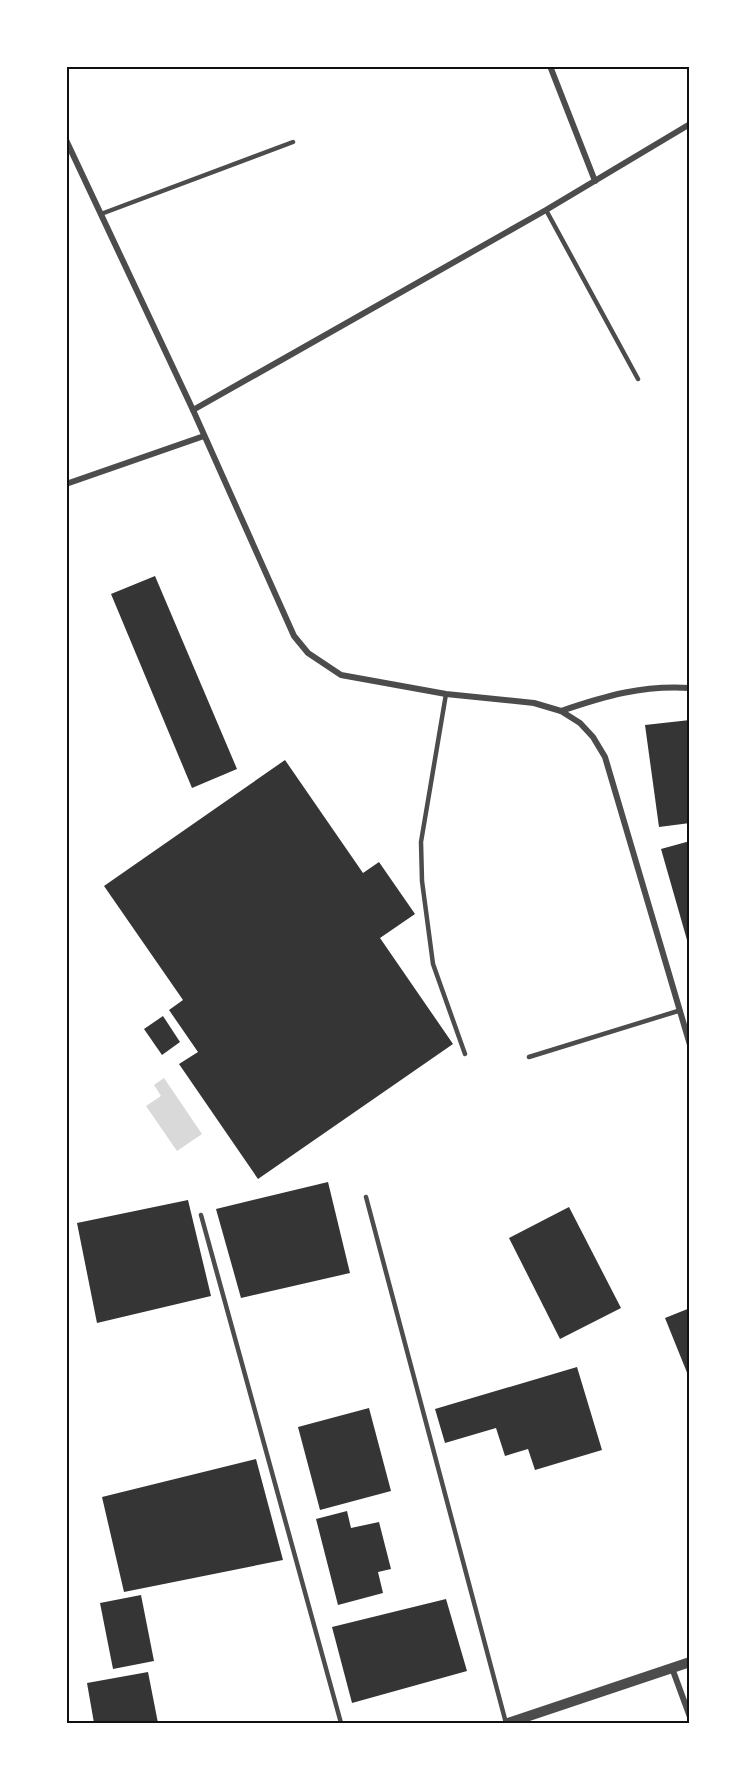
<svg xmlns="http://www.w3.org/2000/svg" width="756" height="1789" viewBox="0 0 756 1789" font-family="'Times New Roman',serif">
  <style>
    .water { fill: #d9d9d9 }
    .building { fill: #353535 }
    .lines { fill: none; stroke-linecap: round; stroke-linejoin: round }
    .service { stroke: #4c4c4c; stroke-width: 4.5 }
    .minor { stroke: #4c4c4c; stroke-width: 6 }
    .tertiary { stroke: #4c4c4c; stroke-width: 10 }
    .neatline { fill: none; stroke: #111; stroke-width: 2 }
  </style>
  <rect width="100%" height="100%" fill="#fff"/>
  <path class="water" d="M 164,1078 L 202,1134 L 177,1151 L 146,1106 L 161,1096 L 154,1085 Z"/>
  <g class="building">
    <path d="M 155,576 L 237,769 L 192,788 L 111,594 Z"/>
    <path d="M 690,720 L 690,823 L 659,827 L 645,725 Z"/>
    <path d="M 285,760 L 363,873 L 379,862 L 415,914 L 380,938 L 453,1044 L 258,1179 L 179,1064 L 198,1052 L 169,1010 L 183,1000 L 104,886 Z"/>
    <path d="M 690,841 L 690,946 L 689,947 L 661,849 Z"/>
    <path d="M 163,1016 L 180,1042 L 162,1055 L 144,1029 Z"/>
    <path d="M 328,1182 L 350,1273 L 241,1298 L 216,1209 Z"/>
    <path d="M 188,1200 L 211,1296 L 97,1323 L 77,1223 Z"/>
    <path d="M 569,1207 L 621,1308 L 560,1339 L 509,1238 Z"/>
    <path d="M 690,1308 L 690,1380 L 665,1318 Z"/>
    <path d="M 577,1367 L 602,1450 L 535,1470 L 528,1449 L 505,1456 L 496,1428 L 445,1443 L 435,1409 Z"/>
    <path d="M 369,1408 L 391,1491 L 320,1510 L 298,1427 Z"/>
    <path d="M 256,1459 L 283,1560 L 124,1592 L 102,1497 Z"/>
    <path d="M 347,1511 L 351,1528 L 379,1522 L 391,1569 L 378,1572 L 383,1593 L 338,1605 L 316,1519 Z"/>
    <path d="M 141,1595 L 154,1661 L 113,1669 L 100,1603 Z"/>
    <path d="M 446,1599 L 467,1671 L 352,1703 L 332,1627 Z"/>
    <path d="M 148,1672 L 158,1723 L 94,1723 L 87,1683 Z"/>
  </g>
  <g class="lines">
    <g class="service">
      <path d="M 546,210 L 638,379"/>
      <path d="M 101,214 L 293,142"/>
      <path d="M 446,694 L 421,842 L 422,881 L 433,964 L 465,1054"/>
      <path d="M 529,1057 L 678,1011"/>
      <path d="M 366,1197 L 506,1723"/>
      <path d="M 201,1215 L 341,1723"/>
    </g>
    <g class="minor">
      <path d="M 550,66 L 595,181"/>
      <path d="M 66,140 L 193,410 L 294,636 L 308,653 L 341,675 L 446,694 L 534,703 L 561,711 L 580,723 L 593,737 L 605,757 L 690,1045"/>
      <path d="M 193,410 L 546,210 L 690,124"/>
      <path d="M 66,484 L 204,436"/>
      <path d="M 561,711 C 605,696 642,685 690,688"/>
      <path d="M 672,1668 L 690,1717"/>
    </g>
    <path class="tertiary" d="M 508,1723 L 690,1662"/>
  </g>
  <rect width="756" height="1789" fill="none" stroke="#ffffff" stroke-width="135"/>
  <rect x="68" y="68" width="620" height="1654" class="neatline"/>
</svg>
